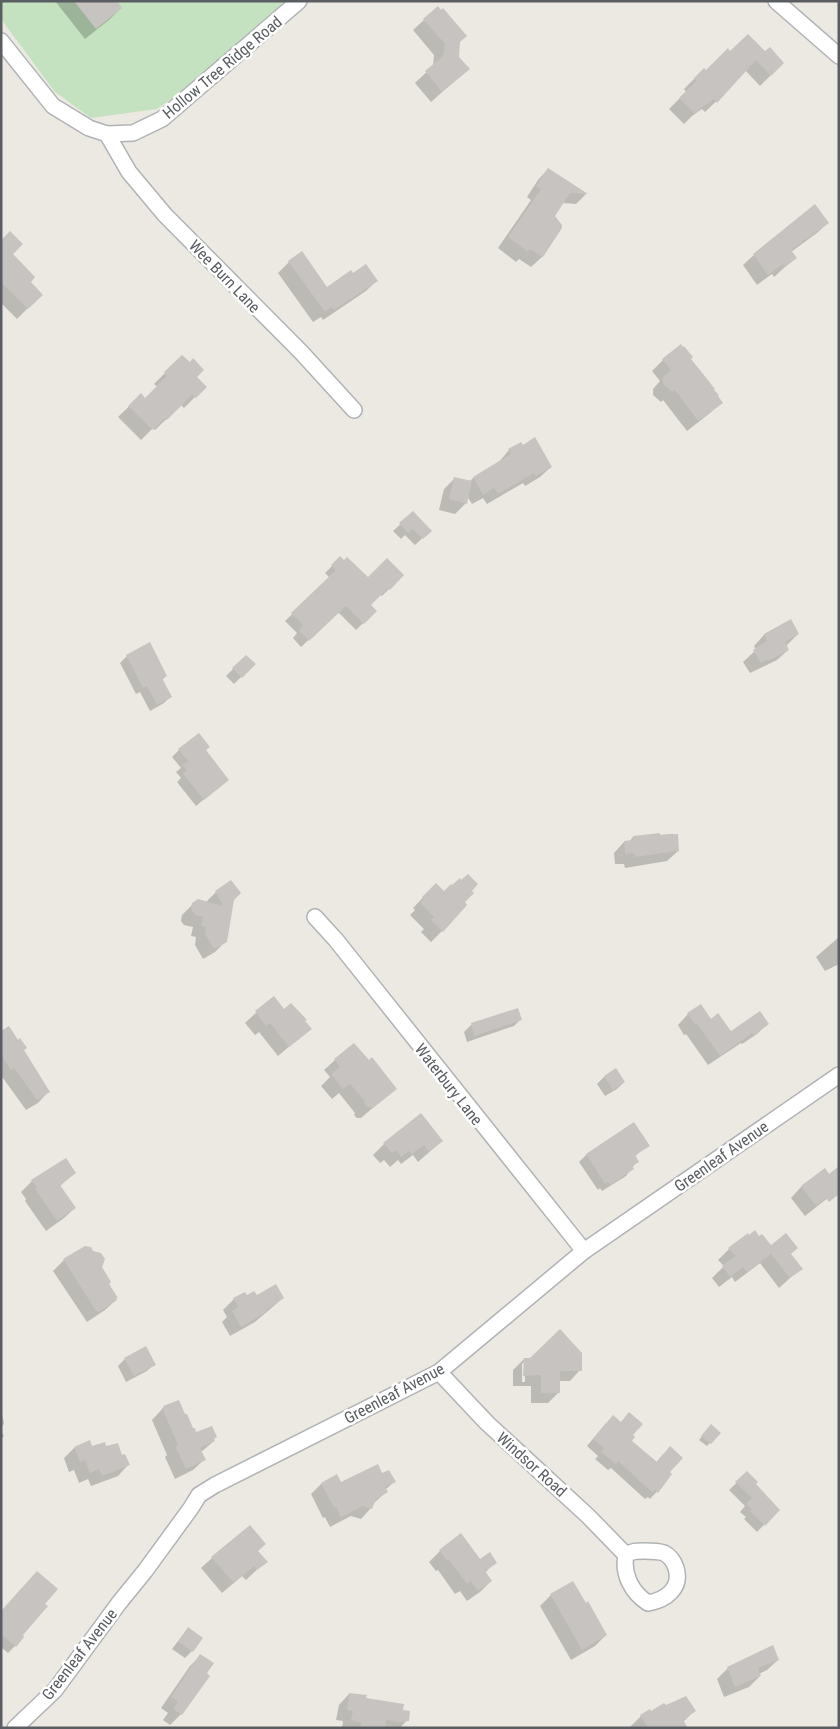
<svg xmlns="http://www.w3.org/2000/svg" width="840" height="1729" viewBox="0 0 840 1729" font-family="'Roboto Condensed',sans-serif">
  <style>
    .green { fill: #c4e2c0 }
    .shadow { fill: #0003; fill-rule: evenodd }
    .building { fill: #c7c3c0 }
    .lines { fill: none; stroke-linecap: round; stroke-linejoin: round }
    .minor-casing { stroke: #b0b3b6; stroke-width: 18 }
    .minor { stroke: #fff; stroke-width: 15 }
    .labels { text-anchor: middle; stroke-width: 5; stroke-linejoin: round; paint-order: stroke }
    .street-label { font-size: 16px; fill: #5a5e62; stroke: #fff }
  </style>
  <rect width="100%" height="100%" fill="#ece9e2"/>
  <path class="green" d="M 1,1 L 285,1 L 181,92 L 157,109 L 91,118 L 55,92 L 1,19 Z"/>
  <g class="shadow">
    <path d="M 55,1 L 101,1 L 121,8 L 110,19 L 85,39 Z"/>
    <path d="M 424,20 L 458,43 L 458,57 L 468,69 L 431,102 L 415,83 L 433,66 L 434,55 L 413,30 Z"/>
    <path d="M 730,53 L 764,53 L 783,63 L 760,86 L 745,70 L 730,88 L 705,112 L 702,109 L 692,116 L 684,124 L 669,109 L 686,92 L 684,89 L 704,69 L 706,71 Z"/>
    <path d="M 548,169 L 586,194 L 576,204 L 562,203 L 553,216 L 560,228 L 542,257 L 531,267 L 519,259 L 516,262 L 498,248 L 531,200 L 527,197 L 538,180 Z"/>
    <path d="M 828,223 L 817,233 L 791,252 L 795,258 L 774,277 L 772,274 L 757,285 L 743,265 L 754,255 Z"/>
    <path d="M 1,242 L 12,254 L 29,283 L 41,295 L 17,319 L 1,303 Z"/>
    <path d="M 289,262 L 327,289 L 353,275 L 376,281 L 366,291 L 323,320 L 321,317 L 313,322 L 278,273 Z"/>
    <path d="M 182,356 L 195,377 L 205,387 L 184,408 L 181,405 L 155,430 L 153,428 L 141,440 L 118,417 L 141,395 L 145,399 L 158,387 L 154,384 Z"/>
    <path d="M 690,359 L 721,403 L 710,413 L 687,431 L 663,400 L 661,402 L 653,395 L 653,389 L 660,381 L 652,371 L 663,360 Z"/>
    <path d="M 522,446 L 551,467 L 540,477 L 525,486 L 523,483 L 487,504 L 483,498 L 472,504 L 467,496 L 466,503 L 455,514 L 439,510 L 444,489 L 455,478 L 469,482 L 473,478 L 499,462 L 509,450 Z"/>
    <path d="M 413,513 L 430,531 L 415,545 L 405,535 L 401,539 L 393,531 Z"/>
    <path d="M 340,558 L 368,578 L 403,575 L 382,596 L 380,595 L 370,605 L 376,611 L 356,630 L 338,612 L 301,647 L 293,638 L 297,633 L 285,621 L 330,578 L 325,573 Z"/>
    <path d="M 790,621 L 798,634 L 786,646 L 788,650 L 777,660 L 750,673 L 743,662 L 756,650 L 754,646 L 764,635 Z"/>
    <path d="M 127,656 L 166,676 L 162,680 L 171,696 L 164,703 L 150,711 L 140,692 L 136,694 L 120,663 Z"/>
    <path d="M 246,656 L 254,664 L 234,684 L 226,676 Z"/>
    <path d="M 179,750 L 204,751 L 227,780 L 196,806 L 177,782 L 181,778 L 176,772 L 181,768 L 172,757 Z"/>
    <path d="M 673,834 L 678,851 L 667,861 L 625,868 L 624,864 L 615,864 L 614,853 L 624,842 L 629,842 L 633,837 Z"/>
    <path d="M 436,884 L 444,893 L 442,931 L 431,942 L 421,932 L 424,929 L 410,915 L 415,910 L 413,908 Z"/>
    <path d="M 216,892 L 233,899 L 226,941 L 215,952 L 203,959 L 195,945 L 196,937 L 191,936 L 193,927 L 184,925 L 181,921 L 182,915 L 193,904 L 206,902 Z"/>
    <path d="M 839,937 L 839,964 L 825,971 L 816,957 Z"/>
    <path d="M 273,997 L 284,1011 L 310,1029 L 278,1056 L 259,1032 L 255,1035 L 245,1023 Z"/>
    <path d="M 518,1009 L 521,1019 L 514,1026 L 467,1042 L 464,1032 L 471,1025 Z"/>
    <path d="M 688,1014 L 711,1020 L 730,1033 L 767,1024 L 757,1034 L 742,1044 L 741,1043 L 708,1065 L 686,1034 L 684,1035 L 678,1025 Z"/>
    <path d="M 1,1032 L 23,1050 L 48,1092 L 38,1103 L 26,1110 L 3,1078 L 1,1079 Z"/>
    <path d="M 335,1060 L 396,1088 L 361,1118 L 357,1118 L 354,1115 L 355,1113 L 339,1093 L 332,1099 L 321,1086 L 330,1077 L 324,1070 Z"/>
    <path d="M 616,1070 L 624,1082 L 617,1089 L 605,1096 L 597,1084 L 604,1077 Z"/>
    <path d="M 421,1115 L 442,1141 L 418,1162 L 413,1155 L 401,1164 L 398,1160 L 390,1167 L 384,1160 L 380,1163 L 373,1155 L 384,1144 Z"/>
    <path d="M 633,1124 L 648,1145 L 634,1157 L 637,1161 L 626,1176 L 602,1191 L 600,1188 L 598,1190 L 579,1162 L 586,1155 Z"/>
    <path d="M 824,1169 L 839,1189 L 805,1216 L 791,1198 L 801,1187 Z"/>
    <path d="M 75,1172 L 60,1186 L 75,1208 L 64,1218 L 46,1231 L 25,1201 L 26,1199 L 21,1192 L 32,1181 Z"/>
    <path d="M 759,1238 L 771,1247 L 790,1254 L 801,1268 L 779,1288 L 760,1263 L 735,1282 L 732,1277 L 719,1287 L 712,1278 L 724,1266 L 718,1260 L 729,1249 Z"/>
    <path d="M 85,1247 L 101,1267 L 116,1300 L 105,1310 L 87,1322 L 53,1271 L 64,1260 Z"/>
    <path d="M 244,1293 L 247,1297 L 283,1298 L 255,1322 L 230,1336 L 222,1322 L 227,1317 L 223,1310 L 234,1299 Z"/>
    <path d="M 125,1359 L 154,1364 L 147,1371 L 126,1382 L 118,1366 Z"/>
    <path d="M 524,1359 L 580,1370 L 570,1381 L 559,1381 L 559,1392 L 548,1403 L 531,1403 L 531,1386 L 513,1386 L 513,1370 ZM 525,1361 L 525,1382 L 522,1382 L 522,1364 Z"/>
    <path d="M 178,1401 L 192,1430 L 196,1433 L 214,1441 L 201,1452 L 204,1460 L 193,1470 L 175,1479 L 165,1457 L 167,1455 L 152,1420 L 164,1407 Z"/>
    <path d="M 1,1408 L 4,1424 L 1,1427 Z"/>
    <path d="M 606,1423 L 631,1435 L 630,1441 L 656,1463 L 663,1454 L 669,1472 L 664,1484 L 650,1499 L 648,1497 L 645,1499 L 611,1468 L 608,1470 L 595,1459 L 598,1456 L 587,1446 Z"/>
    <path d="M 708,1429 L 719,1433 L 707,1446 L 699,1440 Z"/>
    <path d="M 1,1431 L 4,1436 L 1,1439 Z"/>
    <path d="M 106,1447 L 121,1457 L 128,1465 L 118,1476 L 91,1486 L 88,1479 L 79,1483 L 74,1470 L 69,1472 L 64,1458 L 74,1448 Z"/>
    <path d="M 747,1473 L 754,1484 L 778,1510 L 757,1532 L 744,1519 L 746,1517 L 740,1512 L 745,1506 L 729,1490 Z"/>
    <path d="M 382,1475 L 394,1482 L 385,1490 L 386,1492 L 373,1504 L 371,1508 L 361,1519 L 351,1516 L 330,1527 L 325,1517 L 323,1518 L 311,1494 L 321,1484 L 341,1483 Z"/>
    <path d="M 257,1551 L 266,1561 L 246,1580 L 242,1576 L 222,1593 L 201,1568 L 212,1558 Z"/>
    <path d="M 440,1551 L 479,1561 L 495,1562 L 485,1573 L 491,1581 L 480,1592 L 467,1601 L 460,1591 L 455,1594 L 438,1570 L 436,1571 L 429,1562 Z"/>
    <path d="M 572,1583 L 606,1635 L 595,1646 L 571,1660 L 540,1606 L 551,1595 Z"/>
    <path d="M 1,1612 L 21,1635 L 15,1646 L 8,1653 L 1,1647 Z"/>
    <path d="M 188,1628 L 192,1651 L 185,1658 L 172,1649 Z"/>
    <path d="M 772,1646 L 778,1660 L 767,1670 L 759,1674 L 760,1676 L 749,1687 L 724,1697 L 717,1679 L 728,1668 Z"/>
    <path d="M 201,1655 L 181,1714 L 170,1725 L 163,1720 L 168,1713 L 161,1708 L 190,1666 Z"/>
    <path d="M 349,1694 L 402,1711 L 407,1720 L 400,1728 L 342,1728 L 343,1721 L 336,1720 L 339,1705 Z"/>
    <path d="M 694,1711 L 683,1722 L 680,1728 L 630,1727 L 641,1716 L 651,1713 Z"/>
  </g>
  <g class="building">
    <path d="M 74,1 L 117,1 L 122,8 L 96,29 Z"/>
    <path d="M 438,6 L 441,10 L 443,8 L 467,36 L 460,42 L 459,57 L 470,69 L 442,92 L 425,71 L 443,56 L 445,44 L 423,19 Z"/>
    <path d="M 748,34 L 765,51 L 770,47 L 784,63 L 771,76 L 756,60 L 717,103 L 714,99 L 704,106 L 695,114 L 679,98 L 696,81 L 694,78 L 704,68 L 706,70 L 728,48 L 730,51 Z"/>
    <path d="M 548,168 L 588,194 L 570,193 L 555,216 L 562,225 L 562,228 L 543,257 L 530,249 L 528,252 L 508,237 L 541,189 L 536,186 Z"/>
    <path d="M 815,204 L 829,223 L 791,250 L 797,258 L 785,267 L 783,264 L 768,275 L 753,254 Z"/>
    <path d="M 10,231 L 23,244 L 13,254 L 35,277 L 31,282 L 43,295 L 28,309 L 1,282 L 1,240 Z"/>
    <path d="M 302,251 L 327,287 L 351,270 L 353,273 L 366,264 L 378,281 L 334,310 L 332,307 L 325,312 L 288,261 Z"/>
    <path d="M 681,344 L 683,347 L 684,346 L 693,357 L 691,359 L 715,389 L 714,390 L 719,395 L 718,396 L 723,403 L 698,421 L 675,390 L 672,392 L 663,384 L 663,377 L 671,370 L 662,359 Z"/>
    <path d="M 182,355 L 190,362 L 193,358 L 204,370 L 197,377 L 207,387 L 196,398 L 192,395 L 167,420 L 165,418 L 153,430 L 128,406 L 141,393 L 145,398 L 167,376 L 164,372 Z"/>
    <path d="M 535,437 L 552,467 L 536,476 L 534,473 L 498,494 L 494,488 L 483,495 L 473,477 L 511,454 L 508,449 L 521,442 L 523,445 Z"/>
    <path d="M 454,477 L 472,481 L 467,504 L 449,499 Z"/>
    <path d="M 413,511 L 432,531 L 423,539 L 413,529 L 408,533 L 399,523 Z"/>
    <path d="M 340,556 L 344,560 L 347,557 L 368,577 L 387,558 L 404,575 L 390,590 L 388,588 L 371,605 L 377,611 L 364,624 L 346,606 L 309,641 L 299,630 L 303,625 L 291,613 L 336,570 L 331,565 Z"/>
    <path d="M 791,619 L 799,634 L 785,642 L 789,650 L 768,661 L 767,660 L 761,663 L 753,650 L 767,641 L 764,634 Z"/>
    <path d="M 150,642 L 167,676 L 162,678 L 172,697 L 157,705 L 147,686 L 143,688 L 126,655 Z"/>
    <path d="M 246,655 L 256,664 L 242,678 L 232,668 Z"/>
    <path d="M 199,733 L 210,747 L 206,750 L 229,780 L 204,800 L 183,774 L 187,770 L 182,765 L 188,761 L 178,749 Z"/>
    <path d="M 660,833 L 660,835 L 678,834 L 679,851 L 635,857 L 635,853 L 625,854 L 624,841 L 633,840 L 633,836 Z"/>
    <path d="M 468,874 L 478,884 L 472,891 L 474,893 L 465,902 L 467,905 L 443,932 L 431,920 L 434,917 L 420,903 L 424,899 L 422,897 L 436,883 L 444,891 L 451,884 L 452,885 L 460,878 L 461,880 Z"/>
    <path d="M 231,880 L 241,893 L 234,900 L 227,942 L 214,949 L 205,934 L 206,927 L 201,926 L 203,917 L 195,915 L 191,909 L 192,903 L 198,899 L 223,906 L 215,891 Z"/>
    <path d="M 274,996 L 284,1009 L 291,1003 L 307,1020 L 305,1021 L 312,1029 L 289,1047 L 270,1023 L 266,1026 L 255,1011 Z"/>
    <path d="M 701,1004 L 711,1019 L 718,1013 L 731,1031 L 760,1011 L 769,1024 L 754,1035 L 752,1033 L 720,1056 L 697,1024 L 696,1025 L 687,1013 Z"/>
    <path d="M 518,1008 L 522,1020 L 474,1036 L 471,1023 Z"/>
    <path d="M 9,1026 L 18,1040 L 20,1038 L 27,1048 L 24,1050 L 50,1092 L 37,1100 L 14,1068 L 11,1070 L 1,1055 L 1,1031 Z"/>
    <path d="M 354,1043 L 369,1060 L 372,1057 L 397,1089 L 373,1108 L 368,1107 L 364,1104 L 365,1101 L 350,1084 L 343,1089 L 331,1074 L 340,1067 L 334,1059 Z"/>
    <path d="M 616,1068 L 625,1082 L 613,1090 L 604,1076 Z"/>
    <path d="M 421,1113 L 443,1141 L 429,1152 L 424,1145 L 412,1154 L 409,1151 L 401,1157 L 396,1150 L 392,1153 L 383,1143 Z"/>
    <path d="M 634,1122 L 650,1146 L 635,1155 L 639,1162 L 632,1166 L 634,1169 L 610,1185 L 608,1182 L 605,1184 L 586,1154 Z"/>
    <path d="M 66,1158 L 76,1173 L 60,1185 L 76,1208 L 57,1221 L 35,1189 L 37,1188 L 31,1180 Z"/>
    <path d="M 839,1166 L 839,1194 L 829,1202 L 826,1198 L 816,1206 L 801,1186 L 825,1168 L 829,1174 Z"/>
    <path d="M 755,1230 L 759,1236 L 762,1234 L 771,1245 L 786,1233 L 798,1248 L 791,1254 L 803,1269 L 790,1278 L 771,1254 L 747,1272 L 743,1267 L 730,1277 L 722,1266 L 735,1256 L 728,1248 L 748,1233 L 749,1235 Z"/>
    <path d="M 85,1246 L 91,1247 L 93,1251 L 101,1253 L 105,1259 L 102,1267 L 111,1282 L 109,1284 L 118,1298 L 116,1298 L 117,1300 L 99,1312 L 96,1311 L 63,1259 Z"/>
    <path d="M 276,1284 L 284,1298 L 266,1310 L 267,1312 L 241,1327 L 232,1311 L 238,1307 L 233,1298 L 245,1292 L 247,1295 L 254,1291 L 257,1295 Z"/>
    <path d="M 560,1329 L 582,1353 L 582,1371 L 560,1371 L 560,1393 L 541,1393 L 541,1375 L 523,1376 L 524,1358 L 530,1358 Z"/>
    <path d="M 146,1346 L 156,1365 L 134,1376 L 124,1358 Z"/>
    <path d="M 179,1400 L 185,1414 L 187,1414 L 193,1428 L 195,1428 L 196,1432 L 212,1426 L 217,1437 L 214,1439 L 215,1441 L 200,1448 L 206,1460 L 186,1469 L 175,1446 L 178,1445 L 162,1408 L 164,1408 L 163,1406 Z"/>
    <path d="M 629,1412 L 643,1424 L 633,1435 L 635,1437 L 632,1441 L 657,1462 L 670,1446 L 683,1458 L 670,1472 L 672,1474 L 658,1493 L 655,1490 L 653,1493 L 618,1461 L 616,1464 L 601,1452 L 604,1448 L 593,1439 L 613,1415 L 621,1422 Z"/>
    <path d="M 711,1424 L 721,1433 L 711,1444 L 701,1436 Z"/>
    <path d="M 90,1440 L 92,1446 L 105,1442 L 106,1446 L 118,1443 L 122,1455 L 125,1454 L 130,1465 L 102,1476 L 99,1469 L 90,1473 L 85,1460 L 80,1462 L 74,1447 Z"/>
    <path d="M 378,1464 L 382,1473 L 389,1470 L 396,1482 L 385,1487 L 388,1492 L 376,1499 L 372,1509 L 363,1506 L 341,1517 L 336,1507 L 334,1508 L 321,1483 L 337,1474 L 341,1482 Z"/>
    <path d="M 747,1471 L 758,1482 L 756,1484 L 780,1510 L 765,1526 L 750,1511 L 752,1509 L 746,1504 L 752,1498 L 735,1482 Z"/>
    <path d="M 250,1525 L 266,1544 L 258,1551 L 268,1562 L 257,1570 L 254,1566 L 234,1583 L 211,1557 Z"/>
    <path d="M 461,1533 L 480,1559 L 490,1552 L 497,1563 L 485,1571 L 492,1581 L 478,1591 L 471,1581 L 467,1584 L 449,1560 L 447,1561 L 439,1550 Z"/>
    <path d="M 37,1571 L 58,1589 L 45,1604 L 48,1606 L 23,1635 L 24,1637 L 16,1647 L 1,1634 L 1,1611 Z"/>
    <path d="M 573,1581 L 586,1603 L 588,1601 L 607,1635 L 582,1650 L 550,1594 Z"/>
    <path d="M 188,1627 L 203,1638 L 193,1652 L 178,1642 Z"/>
    <path d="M 773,1645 L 779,1660 L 758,1668 L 761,1676 L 735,1687 L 727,1667 Z"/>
    <path d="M 200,1654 L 214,1663 L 207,1673 L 210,1676 L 182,1715 L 173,1709 L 178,1702 L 171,1697 Z"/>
    <path d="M 349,1693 L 367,1695 L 366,1698 L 404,1704 L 403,1710 L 410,1711 L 409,1721 L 400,1722 L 386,1720 L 385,1728 L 361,1728 L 361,1723 L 351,1720 L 353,1711 L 347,1710 Z"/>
    <path d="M 686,1696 L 696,1711 L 683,1720 L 688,1728 L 648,1728 L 640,1715 L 650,1709 L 651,1711 L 664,1703 L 666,1705 Z"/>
  </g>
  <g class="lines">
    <g class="minor-casing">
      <g id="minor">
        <path d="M 776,1 L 839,56"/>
        <path d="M 1,41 L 53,106 L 89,128 L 107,134 L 133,133 L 162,119 L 299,1"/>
        <path d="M 107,134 L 129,172 L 165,215 L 301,352 L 354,410"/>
        <path d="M 315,917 L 336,940 L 584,1251"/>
        <path d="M 439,1372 L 487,1423 L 588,1516 L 626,1555 C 632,1551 636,1551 644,1551 C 650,1551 658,1551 664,1553 C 670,1556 674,1562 676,1568 C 682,1588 666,1600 648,1603 C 632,1593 622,1574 626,1555"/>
        <path d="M 15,1728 L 55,1690 L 119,1603 L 145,1571 L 191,1508 L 199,1495 L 215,1485 L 439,1372 L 584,1251 L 839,1075"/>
      </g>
    </g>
    <use href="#minor" class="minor"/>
  </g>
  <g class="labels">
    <g class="street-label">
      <text transform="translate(222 67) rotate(-40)" y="6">Hollow Tree Ridge Road</text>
      <text transform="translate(225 276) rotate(46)" y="6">Wee Burn Lane</text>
      <text transform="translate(449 1084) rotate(52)" y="6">Waterbury Lane</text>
      <text transform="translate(721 1156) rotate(-35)" y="6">Greenleaf Avenue</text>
      <text transform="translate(394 1393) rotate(-28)" y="6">Greenleaf Avenue</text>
      <text transform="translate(532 1464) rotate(42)" y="6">Windsor Road</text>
      <text transform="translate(79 1654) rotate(-52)" y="6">Greenleaf Avenue</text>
    </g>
  </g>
  <rect width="840" height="1729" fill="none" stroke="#5a5e62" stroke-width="5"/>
</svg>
